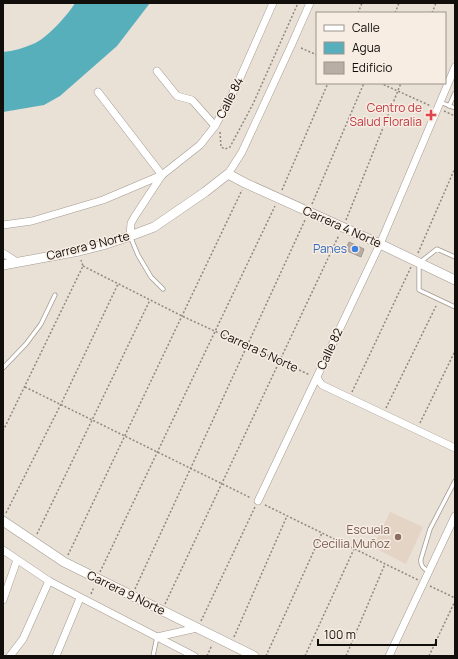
<svg xmlns="http://www.w3.org/2000/svg" width="458" height="659" viewBox="0 0 458 659" font-family="Manrope,sans-serif">
  <style>
    .built { fill: #e4d4c5 }
    .water { fill: #58afbc }
    .building { fill: #b9aea5; stroke: #a1978f }
    .lines { fill: none; stroke-linecap: round; stroke-linejoin: round }
    .service-casing { stroke: #a39a91; stroke-width: 5 }
    .minor-casing { stroke: #a39a91; stroke-width: 8 }
    .tertiary-casing { stroke: #a39a91; stroke-width: 10 }
    .path { stroke: #8e8881; stroke-width: 1.5; stroke-dasharray: 2 2; stroke-linecap: butt }
    .service { stroke: #fff; stroke-width: 3.5 }
    .minor { stroke: #fff; stroke-width: 7 }
    .tertiary { stroke: #fff; stroke-width: 9 }
    .health-dot { fill: #e0444e; stroke: #f7ede3; stroke-width: 1.5 }
    .shop-dot { fill: #3f7fe0; stroke: #f7ede3; stroke-width: 1.5 }
    .education-dot { fill: #8d6e63; stroke: #f7ede3; stroke-width: 1.5 }
    .labels { text-anchor: middle; stroke-width: 3; stroke-linejoin: round; paint-order: stroke }
    .street-label { font-size: 12px; fill: #110e0b; stroke: #f7ede3 }
    .health-label { font-size: 12px; fill: #be3a42; stroke: #f7ede3; text-anchor: end }
    .shop-label { font-size: 12px; fill: #366cbe; stroke: #f7ede3; text-anchor: end }
    .education-label { font-size: 12px; fill: #785e54; stroke: #f7ede3; text-anchor: end }
  </style>
  <rect width="100%" height="100%" fill="#e9e0d6"/>
  <path class="built" d="M 390,512 L 423,527 L 406,564 L 373,547 Z"/>
  <path class="water" d="M 75,3 L 150,3 L 117,46 L 60,96 L 44,105 L 3,112 L 3,52 C 13,51 24,48 33,44 C 45,40 69,14 75,3 Z"/>
  <path class="building" d="M 349,242 L 364,249 L 361,257 L 345,250 Z"/>
  <g class="lines">
    <g class="service-casing">
      <g id="service">
        <path d="M 440,102 L 455,108"/>
        <path d="M 449,106 L 455,93"/>
        <path d="M 130,236 L 138,255 L 151,277 L 163,289"/>
        <path d="M 455,257 L 437,249 L 419,263 L 419,290 L 455,307"/>
        <path d="M 3,368 L 26,344 L 41,324 L 55,295"/>
        <path d="M 429,572 C 423,568 420,565 421,559 L 430,529 L 455,481"/>
        <path d="M 153,656 L 157,637"/>
      </g>
    </g>
    <g class="minor-casing">
      <g id="minor">
        <path d="M 157,71 L 177,96 L 192,100 L 215,126"/>
        <path d="M 98,92 L 162,175"/>
        <path d="M 228,174 L 242,152 L 291,46 L 310,3"/>
        <path d="M 3,225 L 32,221 L 103,200 L 162,175 L 200,145 L 215,126 L 236,87 L 273,3"/>
        <path d="M 130,236 L 131,223 L 135,216 L 162,175"/>
        <path d="M 3,253 L 17,262"/>
        <path d="M 317,378 L 322,385 L 455,448"/>
        <path d="M 258,501 L 380,244 L 455,67"/>
        <path d="M 3,550 L 49,581 L 194,656"/>
        <path d="M 3,600 L 17,560"/>
        <path d="M 157,637 L 197,628"/>
        <path d="M 10,656 L 23,639 L 49,581"/>
        <path d="M 56,656 L 80,598"/>
        <path d="M 389,656 L 455,516"/>
      </g>
    </g>
    <g class="tertiary-casing">
      <g id="tertiary">
        <path d="M 3,265 L 79,251 L 103,245 L 130,236 L 154,227 L 205,192 L 228,174 L 245,183 L 380,244 L 455,280"/>
        <path d="M 3,521 L 64,562 L 254,656"/>
      </g>
    </g>
    <g class="path">
      <path d="M 358,13 L 362,3"/>
      <path d="M 395,13 L 399,3"/>
      <path d="M 432,13 L 436,3"/>
      <path d="M 301,48 L 317,55"/>
      <path d="M 380,83 L 431,106"/>
      <path d="M 444,111 L 455,116"/>
      <path d="M 220,132 L 221,147 L 225,149 L 230,147 L 253,104 L 298,3"/>
      <path d="M 282,190 L 328,83"/>
      <path d="M 312,204 L 364,83"/>
      <path d="M 346,220 L 401,83"/>
      <path d="M 418,253 L 455,168"/>
      <path d="M 83,266 L 182,316 L 310,375"/>
      <path d="M 25,387 L 251,498"/>
      <path d="M 352,392 L 411,267"/>
      <path d="M 386,408 L 436,306"/>
      <path d="M 420,423 L 455,351"/>
      <path d="M 3,431 L 83,266 L 81,260"/>
      <path d="M 265,505 L 418,580"/>
      <path d="M 6,513 L 61,404 L 118,284"/>
      <path d="M 37,534 L 150,300"/>
      <path d="M 68,555 L 242,190"/>
      <path d="M 100,572 L 275,206"/>
      <path d="M 430,586 L 455,598"/>
      <path d="M 135,589 L 305,220"/>
      <path d="M 91,594 L 94,587"/>
      <path d="M 165,604 L 339,235"/>
      <path d="M 201,621 L 255,507"/>
      <path d="M 234,637 L 287,516"/>
      <path d="M 207,656 L 212,645"/>
      <path d="M 266,656 L 322,533"/>
      <path d="M 305,656 L 354,549"/>
      <path d="M 346,656 L 385,564"/>
      <path d="M 429,656 L 455,601"/>
    </g>
    <use href="#service" class="service"/>
    <use href="#minor" class="minor"/>
    <use href="#tertiary" class="tertiary"/>
  </g>
  <path class="health-dot" d="M429 109h4v4h4v4h-4v4h-4v-4h-4v-4h4z"/>
  <circle class="shop-dot" cx="355" cy="249" r="4"/>
  <circle class="education-dot" cx="398" cy="537" r="4"/>
  <g class="labels">
    <g class="street-label">
      <text transform="translate(230 98) rotate(-63)" y="4">Calle 84</text>
      <text transform="translate(342 227) rotate(24)" y="4">Carrera 4 Norte</text>
      <text transform="translate(88 246) rotate(-14)" y="4">Carrera 9 Norte</text>
      <text transform="translate(330 349) rotate(-65)" y="4">Calle 82</text>
      <text transform="translate(259 351) rotate(25)" y="4">Carrera 5 Norte</text>
      <text transform="translate(126 593) rotate(26)" y="4">Carrera 9 Norte</text>
    </g>
    <g class="health-label">
      <text x="422" y="112">Centro de<tspan x="422" dy="14">Salud Floralia</tspan></text>
    </g>
    <g class="shop-label">
      <text x="347" y="253">Panes</text>
    </g>
    <g class="education-label">
      <text x="390" y="534">Escuela<tspan x="390" dy="14">Cecilia Muñoz</tspan></text>
    </g>
  </g>
  <rect width="458" height="659" fill="none" stroke="#110e0b" stroke-width="8"/>
  <rect x="316" y="12" width="130" height="72" fill="#f7ede3" stroke="#9b948d"/>
  <rect x="324" y="25" width="20" height="6" fill="#ffffff" stroke="#9b948d"/>
  <text x="352" y="32" font-size="12" fill="#110e0b">Calle</text>
  <rect x="324" y="42" width="20" height="12" fill="#58afbc" stroke="#9b948d"/>
  <text x="352" y="52" font-size="12" fill="#110e0b">Agua</text>
  <rect x="324" y="62" width="20" height="12" fill="#b9aea5" stroke="#9b948d"/>
  <text x="352" y="72" font-size="12" fill="#110e0b">Edificio</text>
  <path d="M318 639v6h118v-6" fill="none" stroke="#110e0b" stroke-width="2"/>
  <text x="324" y="639" font-size="12" fill="#110e0b" stroke="#f7ede3" stroke-width="3" paint-order="stroke">100 m</text>
</svg>
